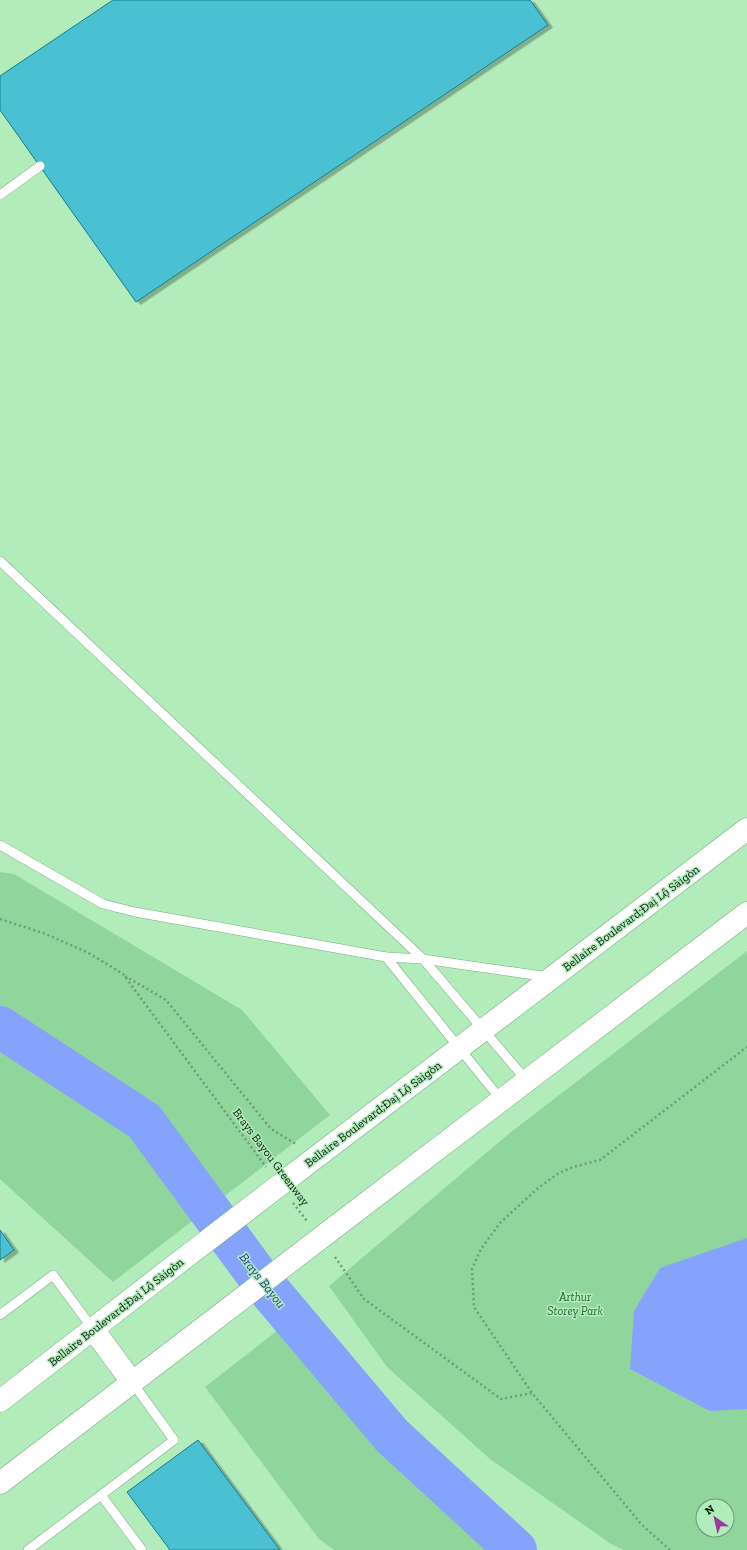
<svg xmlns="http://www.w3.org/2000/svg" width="747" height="1550" viewBox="0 0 747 1550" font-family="'Zilla Slab',serif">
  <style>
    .green { fill: #90d59c; fill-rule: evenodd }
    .water { fill: #85a2fc }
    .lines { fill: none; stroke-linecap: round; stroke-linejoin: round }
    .river { stroke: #85a2fc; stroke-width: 42 }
    .building { fill: #49c1d3; stroke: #137c8a; filter: url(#shadow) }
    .service-casing { stroke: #75ad7f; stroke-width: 10 }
    .primary-casing { stroke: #75ad7f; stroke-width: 23 }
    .path { stroke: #6f9b76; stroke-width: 2.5; stroke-dasharray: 2 3; stroke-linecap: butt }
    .service { stroke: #fff; stroke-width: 9 }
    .primary { stroke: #fff; stroke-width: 22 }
    .primary-bridge-casing { stroke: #75ad7f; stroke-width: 23; stroke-linecap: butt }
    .primary-bridge { stroke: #fff; stroke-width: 22 }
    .labels { text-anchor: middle; stroke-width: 3; stroke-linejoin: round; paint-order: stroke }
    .street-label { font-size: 12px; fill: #051b0a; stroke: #b2ecbb }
    .park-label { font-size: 12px; font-style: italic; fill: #286738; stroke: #b2ecbb }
    .water-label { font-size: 13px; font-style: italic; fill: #233499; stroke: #b2ecbb }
  </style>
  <defs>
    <filter id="shadow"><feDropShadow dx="4.5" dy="2.5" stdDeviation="0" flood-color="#0004"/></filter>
  </defs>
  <rect width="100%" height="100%" fill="#b2ecbb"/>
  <g class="green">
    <path d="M 0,872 L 14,874 L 242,1010 L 330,1115 L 113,1282 L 0,1179 Z"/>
    <path d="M 747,951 L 747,1550 L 624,1550 L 611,1544 L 490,1459 L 387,1367 L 329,1286 L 511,1132 ZM 703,1506 L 727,1506 L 727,1530 L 703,1530 Z"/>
    <path d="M 292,1319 L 321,1365 L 436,1481 L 532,1550 L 334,1550 L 319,1539 L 205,1387 Z"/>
  </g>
  <path class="water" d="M 747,1238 L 747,1409 L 710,1411 L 630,1369 L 634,1311 L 660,1268 Z"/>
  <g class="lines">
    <path class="river" d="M 0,1027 L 144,1121 L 263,1283 L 392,1436 L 516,1550"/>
  </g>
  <g class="building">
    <path d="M 113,0 L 530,0 L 548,25 L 136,302 L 0,110 L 0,76 Z"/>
    <path d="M 0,1230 L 14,1250 L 0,1260 Z"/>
    <path d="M 198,1440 L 280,1550 L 170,1550 L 127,1492 Z"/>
  </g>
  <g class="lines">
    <g class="service-casing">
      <g id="service">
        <path d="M 0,195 L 40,166"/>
        <path d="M 0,561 L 423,959 L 527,1081"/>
        <path d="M 0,845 L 103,904 L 135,912 L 386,957"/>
        <path d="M 502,1101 L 386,957 L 423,959 L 549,977"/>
        <path d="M 0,1315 L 53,1275 L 93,1329"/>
        <path d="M 101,1495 L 142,1550"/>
        <path d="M 28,1550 L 174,1440 L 132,1382"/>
      </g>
    </g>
    <g class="primary-casing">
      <g id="primary">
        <path d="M 294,1174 L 747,829"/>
        <path d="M 335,1227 L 747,913"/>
        <path d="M 93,1329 L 132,1382"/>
        <path d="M 0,1401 L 165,1273"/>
        <path d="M 0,1483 L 202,1329"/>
      </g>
    </g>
    <g class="path">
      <path d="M 0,919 L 43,933 L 87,952 L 123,974 L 266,1167"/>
      <path d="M 125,976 L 166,1000 L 271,1129 L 296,1144"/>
      <path d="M 293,1203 L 307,1221"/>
      <path d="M 335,1257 L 364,1299 L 501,1399 L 532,1393"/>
      <path d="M 670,1550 L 642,1525 L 532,1393 L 474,1307 L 472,1269 L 481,1249 L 500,1223 L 538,1188 L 559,1173 L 573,1167 L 600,1160 L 747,1047"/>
    </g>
    <use href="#service" class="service"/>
    <use href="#primary" class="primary"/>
    <g class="primary-bridge-casing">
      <g id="primary-bridge">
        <path d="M 165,1273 L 294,1174"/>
        <path d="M 202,1329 L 335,1227"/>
      </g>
    </g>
    <use href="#primary-bridge" class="primary-bridge"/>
  </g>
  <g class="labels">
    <g class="street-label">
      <text transform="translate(631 918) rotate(-37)" y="4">Bellaire Boulevard;Đại Lộ Sàigòn</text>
      <text transform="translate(373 1114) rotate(-37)" y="4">Bellaire Boulevard;Đại Lộ Sàigòn</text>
      <text transform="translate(271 1157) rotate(53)" y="4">Brays Bayou Greenway</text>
      <text transform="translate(116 1312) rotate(-38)" y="4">Bellaire Boulevard;Đại Lộ Sàigòn</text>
    </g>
    <g class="park-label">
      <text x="575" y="1301">Arthur<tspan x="575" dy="14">Storey Park</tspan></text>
    </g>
    <g class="water-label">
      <text transform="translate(263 1280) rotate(52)" y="5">Brays Bayou</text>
    </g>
  </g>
  <g transform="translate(715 1518) rotate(326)"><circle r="19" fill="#b2ecbb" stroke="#6d9874"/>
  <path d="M0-3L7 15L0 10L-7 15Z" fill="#9e379b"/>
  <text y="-6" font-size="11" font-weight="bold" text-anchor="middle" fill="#051b0a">N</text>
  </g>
</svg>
